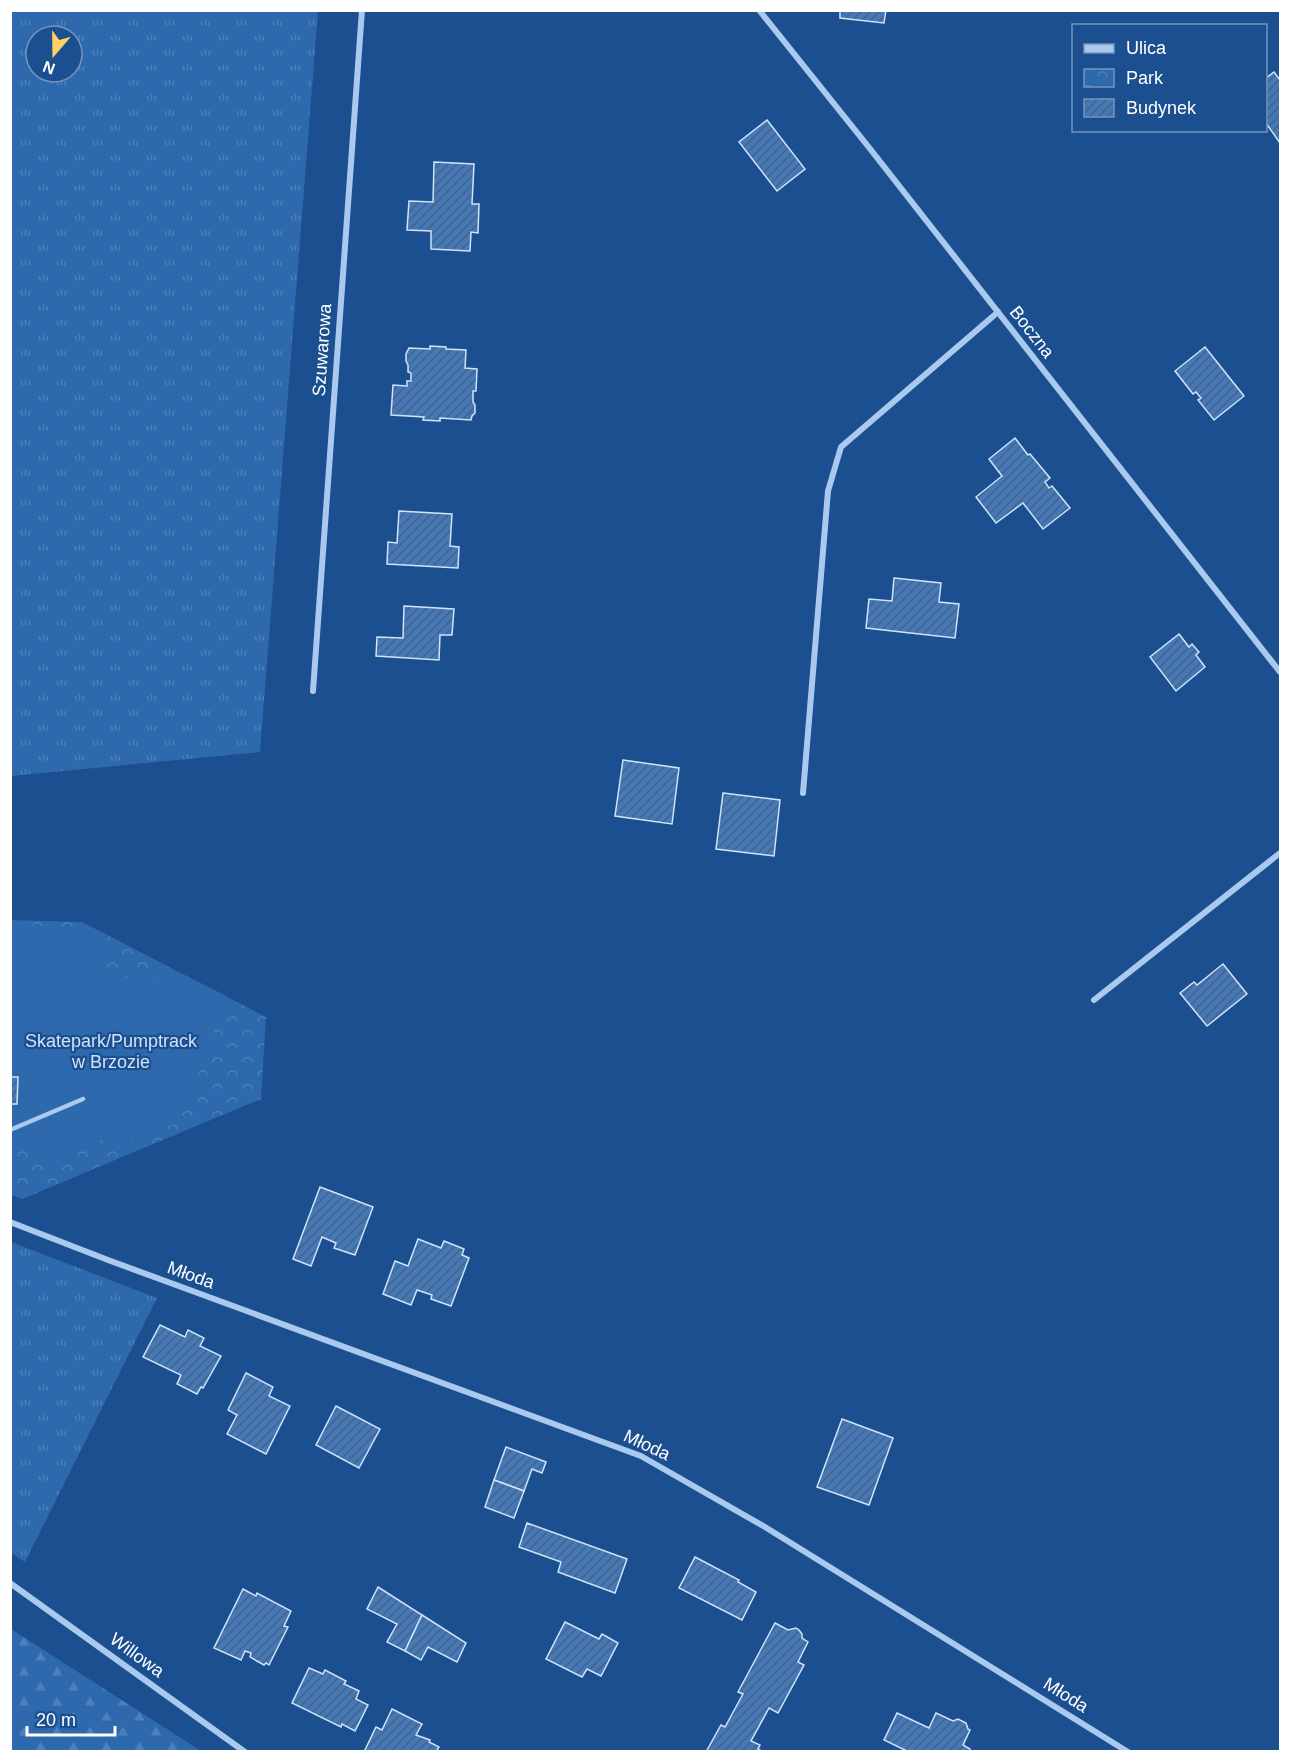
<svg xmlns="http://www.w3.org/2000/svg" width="1291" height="1762" viewBox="0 0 1291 1762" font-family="Arial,sans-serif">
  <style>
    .grass { fill: url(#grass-tufts); fill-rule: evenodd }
    .forest { fill: url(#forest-firs) }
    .park { fill: url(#park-crowns) }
    .garden { fill: #2e69ad }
    .building { fill: url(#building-hatch); stroke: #cfe3fa; stroke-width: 1.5 }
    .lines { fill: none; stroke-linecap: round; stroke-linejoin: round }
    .lane { stroke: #a9c9ee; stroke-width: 4.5 }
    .street { stroke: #a9c9ee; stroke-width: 6 }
    .labels { text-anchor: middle; stroke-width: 4.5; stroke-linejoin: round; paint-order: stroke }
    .street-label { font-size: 18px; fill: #fff; stroke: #1b4f8f }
    .park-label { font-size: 18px; fill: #cfe3fa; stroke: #1b4f8f }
  </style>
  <defs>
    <pattern id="grass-tufts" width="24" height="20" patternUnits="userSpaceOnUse" patternTransform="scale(1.5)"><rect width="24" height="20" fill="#2e69ad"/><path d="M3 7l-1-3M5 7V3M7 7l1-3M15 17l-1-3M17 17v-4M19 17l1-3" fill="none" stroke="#4d80b9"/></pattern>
    <pattern id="forest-firs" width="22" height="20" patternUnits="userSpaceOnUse" patternTransform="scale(1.5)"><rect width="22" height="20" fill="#2e69ad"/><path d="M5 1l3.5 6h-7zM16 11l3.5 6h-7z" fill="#4d80b9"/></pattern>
    <pattern id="park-crowns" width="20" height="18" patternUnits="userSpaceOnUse" patternTransform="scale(1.5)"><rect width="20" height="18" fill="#2e69ad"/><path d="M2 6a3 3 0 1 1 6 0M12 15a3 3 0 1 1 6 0" fill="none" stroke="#4d80b9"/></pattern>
    <pattern id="building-hatch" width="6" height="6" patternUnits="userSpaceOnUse" patternTransform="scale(1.5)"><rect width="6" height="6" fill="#4478b7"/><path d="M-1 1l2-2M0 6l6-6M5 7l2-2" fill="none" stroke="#486282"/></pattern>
  </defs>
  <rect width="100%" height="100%" fill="#1b4f8f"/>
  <g class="grass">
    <path d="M 11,10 L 318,11 L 260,752 L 11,776 ZM 36,36 L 72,36 L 72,72 L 36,72 Z"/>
    <path d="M 11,1242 L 157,1298 L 25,1562 L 10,1552 Z"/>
  </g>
  <path class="forest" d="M 11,1629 L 201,1751 L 11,1751 Z"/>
  <path class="park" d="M 10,920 L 82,922 L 266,1017 L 261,1099 L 22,1199 L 11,1195 Z"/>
  <path class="garden" d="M 11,925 L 76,927 L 103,944 L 103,977 L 186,976 L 228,997 L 179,1122 L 113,1150 L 107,1137 L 41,1166 L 29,1137 L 11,1145 Z"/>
  <g class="building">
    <path d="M 840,10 L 886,10 L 884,23 L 840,18 Z"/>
    <path d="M 1274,72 L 1280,80 L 1280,143 L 1266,123 L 1266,78 Z"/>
    <path d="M 767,120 L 805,169 L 777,191 L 739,142 Z"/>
    <path d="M 434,162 L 474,164 L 472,204 L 479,204 L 478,233 L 471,232 L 470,251 L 431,249 L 431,231 L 407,230 L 409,201 L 433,202 Z"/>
    <path d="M 430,346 L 446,347 L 446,349 L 466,350 L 465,368 L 477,369 L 476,391 L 473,391 L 473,402 L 475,405 L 475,413 L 472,416 L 471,420 L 440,418 L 440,421 L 423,420 L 424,417 L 391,415 L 393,385 L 407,386 L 407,381 L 411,381 L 411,373 L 408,372 L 408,365 L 406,361 L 406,354 L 409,348 L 430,349 Z"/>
    <path d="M 1205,347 L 1244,396 L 1214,420 L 1198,400 L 1201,398 L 1196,392 L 1193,394 L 1175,371 Z"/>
    <path d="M 1015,438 L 1028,455 L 1030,454 L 1050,478 L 1045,482 L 1049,488 L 1052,486 L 1070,508 L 1043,529 L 1023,503 L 996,523 L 976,497 L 1002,476 L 989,459 Z"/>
    <path d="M 399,511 L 452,514 L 450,546 L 459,547 L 458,568 L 387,564 L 388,542 L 397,543 Z"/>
    <path d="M 894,578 L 941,583 L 939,602 L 959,604 L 955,638 L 866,628 L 869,599 L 892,601 Z"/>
    <path d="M 404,606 L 454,609 L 452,635 L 440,635 L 439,660 L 376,656 L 377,637 L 403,638 Z"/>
    <path d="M 1179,634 L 1189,647 L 1192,644 L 1199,652 L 1196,655 L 1205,667 L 1176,691 L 1150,657 Z"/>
    <path d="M 623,760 L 679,768 L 672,824 L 615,816 Z"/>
    <path d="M 723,793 L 780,800 L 774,856 L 716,849 Z"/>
    <path d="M 1223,964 L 1247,994 L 1207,1026 L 1180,993 L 1194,982 L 1197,985 Z"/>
    <path d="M 10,1077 L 18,1077 L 17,1104 L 10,1104 Z"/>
    <path d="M 320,1187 L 373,1207 L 355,1255 L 334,1248 L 336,1243 L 322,1237 L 311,1266 L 293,1259 Z"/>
    <path d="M 418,1239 L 441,1248 L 444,1241 L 464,1249 L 462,1255 L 469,1258 L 451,1306 L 431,1299 L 432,1295 L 417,1290 L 411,1305 L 383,1294 L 395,1261 L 408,1266 Z"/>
    <path d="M 160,1325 L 185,1337 L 188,1330 L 204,1338 L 200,1346 L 221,1356 L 203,1388 L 201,1387 L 197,1394 L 177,1384 L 181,1375 L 143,1357 Z"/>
    <path d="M 246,1373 L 273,1387 L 269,1396 L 290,1406 L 266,1454 L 227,1434 L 237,1415 L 228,1410 Z"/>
    <path d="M 336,1406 L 380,1429 L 359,1468 L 316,1445 Z"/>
    <path d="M 842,1419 L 893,1438 L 869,1505 L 817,1487 Z"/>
    <path d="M 506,1447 L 546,1462 L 542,1473 L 532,1469 L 524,1491 L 494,1480 Z"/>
    <path d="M 494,1480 L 524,1491 L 514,1518 L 485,1507 Z"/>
    <path d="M 527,1523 L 627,1559 L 615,1593 L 558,1572 L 561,1562 L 519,1547 Z"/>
    <path d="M 695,1557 L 739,1580 L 738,1582 L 756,1592 L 742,1620 L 679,1588 Z"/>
    <path d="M 378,1587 L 422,1615 L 405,1651 L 387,1642 L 397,1624 L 367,1609 Z"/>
    <path d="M 243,1589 L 256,1596 L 257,1593 L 291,1611 L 284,1626 L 288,1627 L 269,1665 L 266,1663 L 264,1665 L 250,1657 L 251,1653 L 245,1651 L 241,1660 L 214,1648 Z"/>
    <path d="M 422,1615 L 466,1643 L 457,1662 L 428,1647 L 421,1660 L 405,1651 Z"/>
    <path d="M 565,1622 L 599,1639 L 602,1634 L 618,1643 L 601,1676 L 587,1669 L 582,1677 L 546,1659 Z"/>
    <path d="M 775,1623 L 788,1630 L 796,1628 L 799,1630 L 802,1634 L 802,1638 L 808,1642 L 798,1662 L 804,1665 L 778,1713 L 769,1708 L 751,1741 L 760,1745 L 758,1749 L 763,1752 L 706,1752 L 721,1725 L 725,1727 L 743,1694 L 738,1692 Z"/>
    <path d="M 309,1668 L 323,1674 L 325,1670 L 346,1681 L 344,1684 L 359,1691 L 356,1699 L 368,1705 L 355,1731 L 342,1724 L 341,1727 L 292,1703 Z"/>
    <path d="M 392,1709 L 422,1724 L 416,1735 L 430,1740 L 429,1742 L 439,1747 L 436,1752 L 364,1752 L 376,1727 L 382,1730 Z"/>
    <path d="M 897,1713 L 929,1728 L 936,1713 L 953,1721 L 958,1719 L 966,1723 L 968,1729 L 970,1730 L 963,1745 L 970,1749 L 969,1752 L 909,1752 L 884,1740 Z"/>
  </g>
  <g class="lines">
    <path class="lane" d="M 10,1130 L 83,1099"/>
    <g class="street">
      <path d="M 759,10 L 871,150 L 1280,672"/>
      <path d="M 313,691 L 362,10"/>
      <path d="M 803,793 L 828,491 L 841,447 L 998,312"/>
      <path d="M 1094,1000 L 1280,853"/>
      <path d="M 10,1222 L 108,1260 L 641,1456 L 765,1527 L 1128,1752"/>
      <path d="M 10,1583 L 245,1752"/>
    </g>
  </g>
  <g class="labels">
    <g class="street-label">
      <text transform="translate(1032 332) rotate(52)" y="6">Boczna</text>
      <text transform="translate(322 350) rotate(-86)" y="6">Szuwarowa</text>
      <text transform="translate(191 1275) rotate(20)" y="6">Młoda</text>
      <text transform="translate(647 1445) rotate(25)" y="6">Młoda</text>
      <text transform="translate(137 1655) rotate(36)" y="6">Willowa</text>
      <text transform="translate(1066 1695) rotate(32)" y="6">Młoda</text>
    </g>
    <g class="park-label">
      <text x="111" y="1047">Skatepark/Pumptrack<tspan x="111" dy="21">w Brzozie</tspan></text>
    </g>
  </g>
  <rect width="1291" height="1762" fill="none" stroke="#ffffff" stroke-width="24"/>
  <rect x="1072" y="24" width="195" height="108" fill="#1b4f8f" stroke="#7695bc" stroke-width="1.5"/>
  <rect x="1084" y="44" width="30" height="9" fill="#a9c9ee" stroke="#7695bc" stroke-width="1.5"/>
  <text x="1126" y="54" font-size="18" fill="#ffffff">Ulica</text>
  <rect x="1084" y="69" width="30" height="18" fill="url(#park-crowns)" stroke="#7695bc" stroke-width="1.5"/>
  <text x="1126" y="84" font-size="18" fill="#ffffff">Park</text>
  <rect x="1084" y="99" width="30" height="18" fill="url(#building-hatch)" stroke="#7695bc" stroke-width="1.5"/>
  <text x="1126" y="114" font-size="18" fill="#ffffff">Budynek</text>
  <g transform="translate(54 54) rotate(200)"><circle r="28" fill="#1b4f8f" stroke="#7695bc" stroke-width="1.5"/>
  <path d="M0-4.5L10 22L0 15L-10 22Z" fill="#ffd166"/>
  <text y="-9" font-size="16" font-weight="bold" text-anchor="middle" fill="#ffffff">N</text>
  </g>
  <path d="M27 1726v9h88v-9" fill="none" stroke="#ffffff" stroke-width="3"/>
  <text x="36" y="1726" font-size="18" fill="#ffffff" stroke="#1b4f8f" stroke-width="4.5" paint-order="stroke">20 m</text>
</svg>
